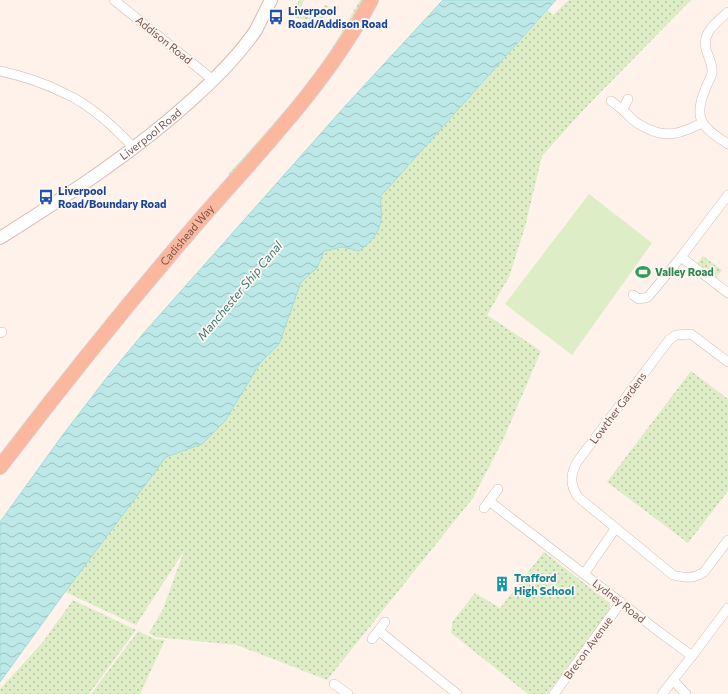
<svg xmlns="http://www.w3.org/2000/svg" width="728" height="694" viewBox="0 0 728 694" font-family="Commissioner,sans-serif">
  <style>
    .grass { fill: url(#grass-dots) }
    .pitch { fill: #ddedc6 }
    .water { fill: url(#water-waves); stroke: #a2dcda }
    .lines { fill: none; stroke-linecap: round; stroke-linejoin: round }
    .minor-casing { stroke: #d4bab1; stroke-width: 10 }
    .secondary-casing { stroke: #d9bab0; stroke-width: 14 }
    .trunk-casing { stroke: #dacfcd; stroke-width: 16 }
    .minor { stroke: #fff; stroke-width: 9 }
    .secondary { stroke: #fff; stroke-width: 12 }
    .trunk { stroke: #fcb79f; stroke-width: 14 }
    .labels { text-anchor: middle; stroke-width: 3.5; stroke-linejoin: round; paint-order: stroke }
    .transit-label { font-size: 11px; font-weight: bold; fill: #164399; stroke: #fff7f1; text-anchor: start }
    .street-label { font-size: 11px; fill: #7b534b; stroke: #fff7f1 }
    .leisure-label { font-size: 11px; font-weight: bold; fill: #27864d; stroke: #fff7f1; text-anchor: start }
    .culture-label { font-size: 11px; font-weight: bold; fill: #0d838f; stroke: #fff7f1; text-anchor: start }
    .water-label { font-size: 12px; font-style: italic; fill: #3a7977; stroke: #fff7f1 }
  </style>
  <defs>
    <pattern id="grass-dots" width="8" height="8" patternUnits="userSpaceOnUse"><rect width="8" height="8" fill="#ddedc6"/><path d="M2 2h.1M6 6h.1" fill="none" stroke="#b8c3a3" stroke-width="1.8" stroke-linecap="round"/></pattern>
    <pattern id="water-waves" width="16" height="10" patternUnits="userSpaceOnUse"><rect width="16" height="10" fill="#bce9e7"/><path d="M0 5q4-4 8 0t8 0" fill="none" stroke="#9ebfbd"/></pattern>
  </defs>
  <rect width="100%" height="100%" fill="#fef2ea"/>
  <g class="grass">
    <path d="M 299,0 L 304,0 L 300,9 L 318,17 L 322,9 L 325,5 L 334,9 L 336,5 L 339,7 C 334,19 303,23 293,16 Z"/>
    <path d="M 360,0 L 363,0 C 349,25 334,49 317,72 C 291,108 260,141 230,174 L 228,174 C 264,134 302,95 331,50 C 341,34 350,17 360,0 Z"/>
    <path d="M 569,0 L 691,0 L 588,105 L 542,156 L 525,227 L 509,277 L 487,315 L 541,351 L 503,440 L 473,498 L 327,680 L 237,645 L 155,637 L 149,633 L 163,609 L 184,551 L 136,625 L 65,592 L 166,457 L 202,444 L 225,421 L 260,363 L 279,344 L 301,282 L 317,268 L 324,251 L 342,247 L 359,251 L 382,209 L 380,197 L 548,10 L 553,15 Z"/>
    <path d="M 703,256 L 722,270 L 715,280 L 696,265 Z"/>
    <path d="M 691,371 L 728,399 L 728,491 L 688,543 L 607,482 Z"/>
    <path d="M 544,552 L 610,603 L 610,610 L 547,694 L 528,694 L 451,633 L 452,622 L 475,593 L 500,608 Z"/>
    <path d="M 73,600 L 136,630 L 89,694 L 0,694 L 0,689 L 42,643 Z"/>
    <path d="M 138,631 L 155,639 L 165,640 L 140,694 L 91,694 Z"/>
  </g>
  <path class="pitch" d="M 589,194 L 652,243 L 572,355 L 505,304 Z"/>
  <path class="water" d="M 443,0 L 556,0 L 380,197 C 384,223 380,235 359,251 L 342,247 L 324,251 L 317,268 L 301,282 L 279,344 L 260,363 L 225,421 L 202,444 L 166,457 L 65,592 L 0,682 L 0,522 L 62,436 L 108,376 L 142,335 L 347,104 Z"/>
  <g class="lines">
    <g class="minor-casing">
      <g id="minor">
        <path d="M 114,0 L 213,80"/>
        <path d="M 728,12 C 714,24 699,35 708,55 C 710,61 713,66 712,73 C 711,78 707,84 705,90 C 692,121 704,128 728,144"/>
        <path d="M 0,71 C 22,76 44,83 64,93 C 91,105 114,127 134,148"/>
        <path d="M 611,101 C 619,106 624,111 630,117 C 634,122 640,125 646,128 C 667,139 682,133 702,123"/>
        <path d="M 623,109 L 628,99"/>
        <path d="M 681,257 L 728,293"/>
        <path d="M 633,295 L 639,299 L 648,297 L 681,257 L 728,195"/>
        <path d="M 0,333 L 2,332"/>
        <path d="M 728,362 L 691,334 L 676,335 L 669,340 L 577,462 C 570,475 570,485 578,497 L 673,575 C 685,578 693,579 704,572 L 728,540"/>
        <path d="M 489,501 L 658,631 L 692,656"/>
        <path d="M 484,508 L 498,489"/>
        <path d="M 584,574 L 615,529"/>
        <path d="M 379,631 L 457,694"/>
        <path d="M 372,639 L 385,622"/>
        <path d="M 673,680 L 686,694"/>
        <path d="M 334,684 L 348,694"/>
        <path d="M 554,694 L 621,602"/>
        <path d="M 662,694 L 692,656 L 728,608"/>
      </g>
    </g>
    <g class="secondary-casing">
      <g id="secondary">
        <path id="s1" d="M 0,238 C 68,195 135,152 195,97 C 217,77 239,55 256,30 C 261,20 266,10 271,0"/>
      </g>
    </g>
    <g class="trunk-casing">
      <g id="trunk">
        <path id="s2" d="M 0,467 C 64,383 130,301 199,221 C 260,151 327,83 371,0"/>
      </g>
    </g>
    <use href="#minor" class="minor"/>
    <use href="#secondary" class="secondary"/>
    <use href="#trunk" class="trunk"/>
  </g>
  <defs>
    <g id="bus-bare" transform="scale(1.2)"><path d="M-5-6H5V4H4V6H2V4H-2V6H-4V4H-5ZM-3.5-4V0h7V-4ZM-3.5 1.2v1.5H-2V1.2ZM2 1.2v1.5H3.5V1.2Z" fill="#1a4fb4" stroke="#fff7f1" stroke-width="2.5" paint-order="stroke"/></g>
    <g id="stadium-bare" transform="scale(1.2)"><path d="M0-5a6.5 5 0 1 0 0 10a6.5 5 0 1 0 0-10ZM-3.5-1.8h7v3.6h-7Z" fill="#2e9e5b" stroke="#fff7f1" stroke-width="2.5" paint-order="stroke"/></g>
    <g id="building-bare" transform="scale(1.2)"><path d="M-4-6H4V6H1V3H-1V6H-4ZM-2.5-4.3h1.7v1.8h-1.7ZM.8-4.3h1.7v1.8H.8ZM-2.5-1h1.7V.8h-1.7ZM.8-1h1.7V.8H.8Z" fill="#0f9aa8" stroke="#fff7f1" stroke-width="2.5" paint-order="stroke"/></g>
  </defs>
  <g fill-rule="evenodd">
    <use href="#bus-bare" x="276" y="17"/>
    <use href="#bus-bare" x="46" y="197"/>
    <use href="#stadium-bare" x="643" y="272"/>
    <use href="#building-bare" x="502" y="584"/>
  </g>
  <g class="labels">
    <g class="transit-label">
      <text x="288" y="15">Liverpool<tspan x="288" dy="13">Road/Addison Road</tspan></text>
      <text x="58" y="195">Liverpool<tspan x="58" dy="13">Road/Boundary Road</tspan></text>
    </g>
    <g class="street-label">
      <text transform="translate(164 40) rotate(39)" y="4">Addison Road</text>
      <text dy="4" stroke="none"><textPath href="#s1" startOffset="183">Liverpool Road</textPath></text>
      <text dy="4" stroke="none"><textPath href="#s2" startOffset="298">Cadishead Way</textPath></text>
      <text transform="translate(618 408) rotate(-53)" y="4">Lowther Gardens</text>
      <text transform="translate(619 601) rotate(38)" y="4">Lydney Road</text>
      <text transform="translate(588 648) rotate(-54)" y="4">Brecon Avenue</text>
    </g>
    <g class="leisure-label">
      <text x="655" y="276">Valley Road</text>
    </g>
    <g class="culture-label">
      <text x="514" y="582">Trafford<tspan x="514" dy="13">High School</tspan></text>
    </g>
    <g class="water-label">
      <text transform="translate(240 291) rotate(-50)" y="4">Manchester Ship Canal</text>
    </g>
  </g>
</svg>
